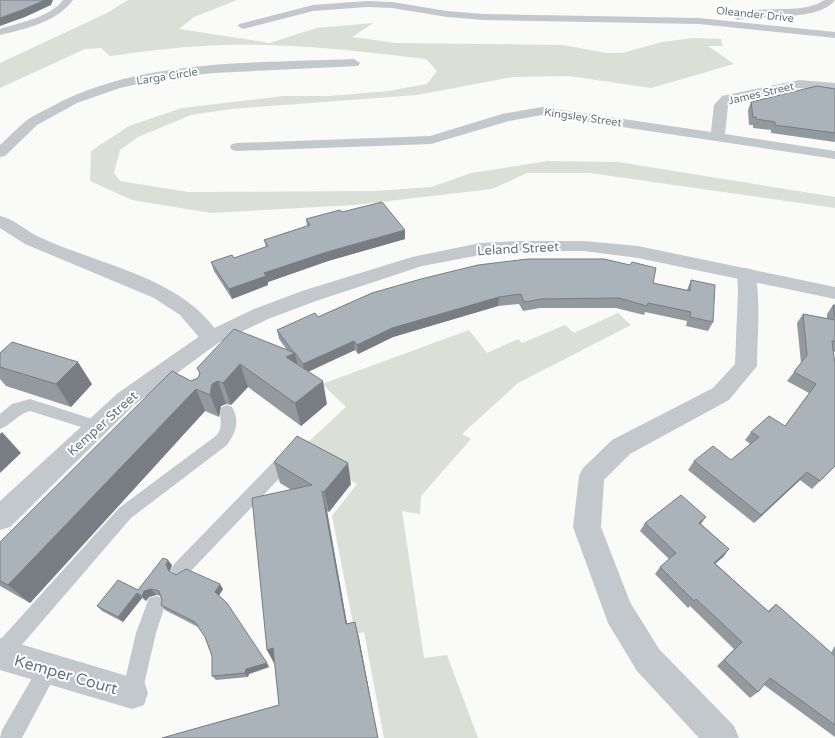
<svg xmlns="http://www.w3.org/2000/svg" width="835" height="738" viewBox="0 0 835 738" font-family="'Varela Round',sans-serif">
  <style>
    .green { fill: #dadfd7 }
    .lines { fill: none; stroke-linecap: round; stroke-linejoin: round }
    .service { fill: #c3c8cc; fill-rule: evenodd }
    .minor { fill: #c3c8cc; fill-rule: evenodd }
    .tertiary { fill: #c3c8cc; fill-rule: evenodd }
    .wall { fill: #929a9f }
    .shaded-wall { fill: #777d82 }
    .building { fill: #aab3b9; stroke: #777d82 }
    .labels { text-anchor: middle; stroke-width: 4; stroke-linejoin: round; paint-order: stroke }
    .far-street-label { font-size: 11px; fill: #657683; stroke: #fff }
    .street-label { font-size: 13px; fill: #657683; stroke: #fff }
    .near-street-label { font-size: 16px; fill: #657683; stroke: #fff }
  </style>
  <rect width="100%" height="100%" fill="#fafaf8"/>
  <g class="green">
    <path d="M 128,0 L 237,0 L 194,17 L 179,29 L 270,43 L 316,28 L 373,23 L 352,37 L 396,43 L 563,45 L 606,53 L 622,53 L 662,42 L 693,38 L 721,39 L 723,46 L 708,46 L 734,64 L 651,88 L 569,76 L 513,77 L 417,95 L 231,109 L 191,115 L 138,137 L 120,150 L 114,173 L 120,181 L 188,192 L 375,191 L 431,187 L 471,173 L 548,161 L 618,162 L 835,197 L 835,208 L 590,173 L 527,173 L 492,189 L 354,205 L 211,213 L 132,200 L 90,181 L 91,151 L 129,126 L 182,108 L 283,96 L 329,96 L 388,91 L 427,84 L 437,71 L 426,59 C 359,51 290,43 223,45 C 185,46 148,51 110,56 L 101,48 L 85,49 L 0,88 L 0,63 L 107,13 Z"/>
    <path d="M 618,313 L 631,325 L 518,383 L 462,434 L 471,439 L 421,496 L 420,514 L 402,511 L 424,658 L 447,655 L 478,738 L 384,738 L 364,632 L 355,634 L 332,516 L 357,484 L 307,453 L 305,445 L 346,407 L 322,384 L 469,330 L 487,353 L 518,339 L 522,343 L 565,325 L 574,333 Z"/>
  </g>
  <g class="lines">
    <g class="service">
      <path d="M 30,399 L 102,422 L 105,426 L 102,430 L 97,432 L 30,411 C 17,414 12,425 0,429 L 0,414 L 12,404 Z"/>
      <path d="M 227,405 L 232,407 C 240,421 236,432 227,445 L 131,518 L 7,662 L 0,665 L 0,640 L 119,508 L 217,435 C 225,424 217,416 222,407 Z"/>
      <path d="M 288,451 L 294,453 L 296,458 L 294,463 L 186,576 L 180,579 L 174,576 L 171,570 L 174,564 L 282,453 Z"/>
      <path d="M 156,596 L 163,598 L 165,605 L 156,633 L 142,693 L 139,700 L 132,703 L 125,700 L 122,693 L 136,633 L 149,598 Z"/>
      <path d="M 49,658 L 56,661 L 59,668 L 22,738 L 0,738 L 2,730 L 42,661 Z"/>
    </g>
    <g class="minor">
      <path d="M 63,0 L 73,0 C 57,22 25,29 0,35 L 0,29 C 21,22 49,18 63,0 Z"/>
      <path d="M 824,0 L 835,0 C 818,22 764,14 738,20 L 733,17 C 745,2 802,17 824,0 Z"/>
      <path d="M 367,1 L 392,2 L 447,11 L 484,14 L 699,18 L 835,32 L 835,38 L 699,24 L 484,20 L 447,17 L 392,8 L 367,7 L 313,11 L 243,29 L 238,26 L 239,24 L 313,5 Z"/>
      <path d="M 354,59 L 360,63 L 358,66 L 214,73 L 165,78 L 120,88 L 77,103 L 37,125 L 5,156 L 0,157 L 0,145 C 9,137 17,128 27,120 C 34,115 43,111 51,107 C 137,59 258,63 354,59 Z"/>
      <path d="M 799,80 L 835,83 L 835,91 L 799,88 L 731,102 L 728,106 L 725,134 L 835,151 L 835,159 L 542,115 L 509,121 L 431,144 L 237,151 L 232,150 L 230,147 L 232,144 L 237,143 L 430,136 L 502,114 L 542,107 L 711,132 L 714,105 L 722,96 Z"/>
      <path d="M 0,216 C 14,219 25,230 37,236 C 97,265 186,277 221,338 L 218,343 L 211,345 L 204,343 L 180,315 L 154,298 L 25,244 L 0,228 Z"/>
      <path d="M 746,268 L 753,270 C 762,285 757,345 757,366 L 729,400 L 630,454 L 604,480 L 601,527 L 630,602 L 659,649 L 734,726 L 739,738 L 699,738 L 637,671 L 608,623 L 573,527 L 579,476 L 583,468 L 612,440 L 713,388 L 735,364 L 738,291 L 737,274 L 739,270 Z"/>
      <path d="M 0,638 L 144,681 L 148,693 L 144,705 L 132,709 L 0,670 Z"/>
    </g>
    <path class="tertiary" d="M 518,241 L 584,241 L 638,246 L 835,287 L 835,299 L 638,258 L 584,251 L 518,251 L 480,255 L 422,266 L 316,301 L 268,319 L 218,343 L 134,405 L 10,527 L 0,530 L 0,501 L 118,393 L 204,333 L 254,309 L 302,291 L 412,257 L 480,243 Z"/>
  </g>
  <g class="wall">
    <path d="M 835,89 L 835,142 L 771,133 L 771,130 L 753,128 L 753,125 L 749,125 L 748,110 L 751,102 Z"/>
    <path d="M 342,212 L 405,230 L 405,239 L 328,261 L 268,282 L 268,285 L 232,299 L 214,271 L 211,262 L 234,258 L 266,247 L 264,240 L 307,226 L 306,219 Z"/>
    <path d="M 691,280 L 713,322 L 708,331 L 686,326 L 687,321 L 645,312 L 644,315 L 616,308 L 540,308 L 523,311 L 519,304 L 498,306 L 393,337 L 358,354 L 355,350 L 308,372 L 327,404 L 301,426 L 248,387 L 231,405 L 226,404 L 221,406 L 219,417 L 205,411 L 30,603 L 0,586 L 0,542 L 191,381 L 198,378 L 200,374 L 197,368 L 287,350 L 279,339 L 277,330 L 318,317 L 372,293 L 653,283 L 687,290 Z"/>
    <path d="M 833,305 L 835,305 L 835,352 L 833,351 L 835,364 L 835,466 L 812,489 L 800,480 L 754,523 L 688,470 L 694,461 L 731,460 L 750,444 L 745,440 L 751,432 L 785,426 L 809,393 L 787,381 L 801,363 L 797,323 L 803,314 L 827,319 L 827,314 Z"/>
    <path d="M 0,353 L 92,384 L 71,407 L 6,386 L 0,379 Z"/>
    <path d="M 274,462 L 351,484 L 329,512 L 327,511 L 347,624 L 359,638 L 378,738 L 162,738 L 279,705 L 275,664 L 267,650 L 290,489 L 280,483 Z"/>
    <path d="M 645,523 L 701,524 L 729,549 L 723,557 L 715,563 L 768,611 L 776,604 L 831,653 L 834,647 L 835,646 L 835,737 L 764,685 L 758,692 L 750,698 L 717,666 L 734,649 L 690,606 L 688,608 L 655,574 L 660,567 L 669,559 L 640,531 Z"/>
    <path d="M 172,565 L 170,571 L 170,572 L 176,575 L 223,589 L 219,595 L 269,667 L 249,674 L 248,677 L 216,680 L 212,676 L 212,656 L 205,637 L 198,627 L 165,610 L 161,605 L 162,600 L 161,596 L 156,595 L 149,597 L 146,601 L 142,598 L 123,622 L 102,611 L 97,606 L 138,590 Z"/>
  </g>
  <g class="shaded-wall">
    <path d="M 45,0 L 53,0 L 51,5 L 25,17 L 0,26 L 0,18 Z"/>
    <path d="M 405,230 L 405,239 L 328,261 L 268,282 L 268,285 L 232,299 L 229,289 L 264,273 L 327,252 Z"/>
    <path d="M 499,297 L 498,306 L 393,337 L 358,354 L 357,345 L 392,328 Z"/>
    <path d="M 354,341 L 355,350 L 305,373 L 303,364 Z"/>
    <path d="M 295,353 L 300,376 L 286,357 Z"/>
    <path d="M 78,362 L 92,384 L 71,407 L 56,384 Z"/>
    <path d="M 240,364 L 248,387 L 231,405 L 223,383 Z"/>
    <path d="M 218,381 L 226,404 L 221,406 L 219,417 L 210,395 L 212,384 Z"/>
    <path d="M 323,381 L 327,404 L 301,426 L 295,403 Z"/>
    <path d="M 196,389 L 205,411 L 30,603 L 8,585 Z"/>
    <path d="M 2,432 L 21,453 L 0,473 L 0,434 Z"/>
    <path d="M 348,463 L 351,484 L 329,512 L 324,492 Z"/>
    <path d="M 807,472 L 800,480 L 754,523 L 761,515 Z"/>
    <path d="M 322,491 L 327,511 L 350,641 L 346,624 Z"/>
    <path d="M 706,517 L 700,525 L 699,523 Z"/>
    <path d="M 729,549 L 723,557 L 708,570 L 714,563 Z"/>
    <path d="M 168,560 L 172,565 L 170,571 L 173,577 L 169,571 L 166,565 Z"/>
    <path d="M 220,584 L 223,589 L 218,597 L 215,592 Z"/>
    <path d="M 151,589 L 156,595 L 149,597 L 146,601 L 142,596 L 144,591 Z"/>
    <path d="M 137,593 L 142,598 L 123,622 L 118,617 Z"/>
    <path d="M 355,622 L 359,638 L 378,738 Z"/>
    <path d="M 273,648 L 275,665 L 267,650 Z"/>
    <path d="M 267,663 L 269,667 L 249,674 L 248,677 L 245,673 L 246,669 Z"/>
  </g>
  <g class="building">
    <path d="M 0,0 L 45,0 L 22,10 L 0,18 Z"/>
    <path d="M 817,86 L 835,89 L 835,133 L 775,125 L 775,122 L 756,119 L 756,117 L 753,117 L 751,102 Z"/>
    <path d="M 382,202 L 405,230 L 327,252 L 264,273 L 266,276 L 229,289 L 211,262 L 232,255 L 234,258 L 268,246 L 264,240 L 310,225 L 306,219 L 340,210 L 342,212 Z"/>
    <path d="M 528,259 L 604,259 L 630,265 L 632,262 L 656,268 L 653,283 L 690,291 L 691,280 L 715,285 L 713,322 L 690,317 L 691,312 L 648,303 L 647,306 L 619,298 L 542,299 L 524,302 L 521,294 L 499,297 L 392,328 L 357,345 L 354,341 L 303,364 L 295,353 L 294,353 L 277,330 L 315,313 L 318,317 L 372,293 L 421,279 L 478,265 Z"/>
    <path d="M 833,305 L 835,305 L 835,318 Z"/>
    <path d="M 803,314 L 835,320 L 835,341 L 832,341 L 835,364 L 835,466 L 820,481 L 807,472 L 761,515 L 694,461 L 713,446 L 731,460 L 759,437 L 751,432 L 769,416 L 785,426 L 816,384 L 794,372 L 807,355 Z"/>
    <path d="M 234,329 L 295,353 L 286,357 L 323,381 L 295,403 L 240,364 L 223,383 L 218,381 L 212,384 L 210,395 L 196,389 L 8,585 L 0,581 L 0,542 L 172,371 L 191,381 L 198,378 L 200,373 L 197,368 Z"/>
    <path d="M 12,342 L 78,362 L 56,384 L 0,367 L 0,353 Z"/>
    <path d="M 297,436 L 348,463 L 324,492 L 322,491 L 346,624 L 355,622 L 378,738 L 162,738 L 279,705 L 273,648 L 267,650 L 252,498 L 312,485 L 274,462 Z"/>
    <path d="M 681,495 L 706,517 L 699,523 L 729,549 L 714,563 L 769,612 L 776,604 L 835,656 L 835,725 L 770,678 L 758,692 L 724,660 L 742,642 L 696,599 L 694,601 L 660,567 L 676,553 L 645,523 Z"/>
    <path d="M 163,558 L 168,560 L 166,565 L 169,571 L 176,575 L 186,569 L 220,584 L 215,592 L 227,603 L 267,663 L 246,669 L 245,673 L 212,676 L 212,656 L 205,637 L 195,622 L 161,605 L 162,600 L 159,591 L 151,589 L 144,591 L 142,596 L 137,593 L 118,617 L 97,606 L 118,580 L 138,590 Z"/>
  </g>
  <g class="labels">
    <g class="far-street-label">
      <text transform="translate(755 14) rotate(6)" y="4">Oleander Drive</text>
      <text transform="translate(167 76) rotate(-9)" y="4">Larga Circle</text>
      <text transform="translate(761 93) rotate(-13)" y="4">James Street</text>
      <text transform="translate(583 117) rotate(8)" y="4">Kingsley Street</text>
    </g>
    <g class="street-label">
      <text transform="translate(518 248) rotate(-3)" y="5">Leland Street</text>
      <text transform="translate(102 423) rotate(-42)" y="5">Kemper Street</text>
    </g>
    <g class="near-street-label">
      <text transform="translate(66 674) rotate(16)" y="6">Kemper Court</text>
    </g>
  </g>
</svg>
